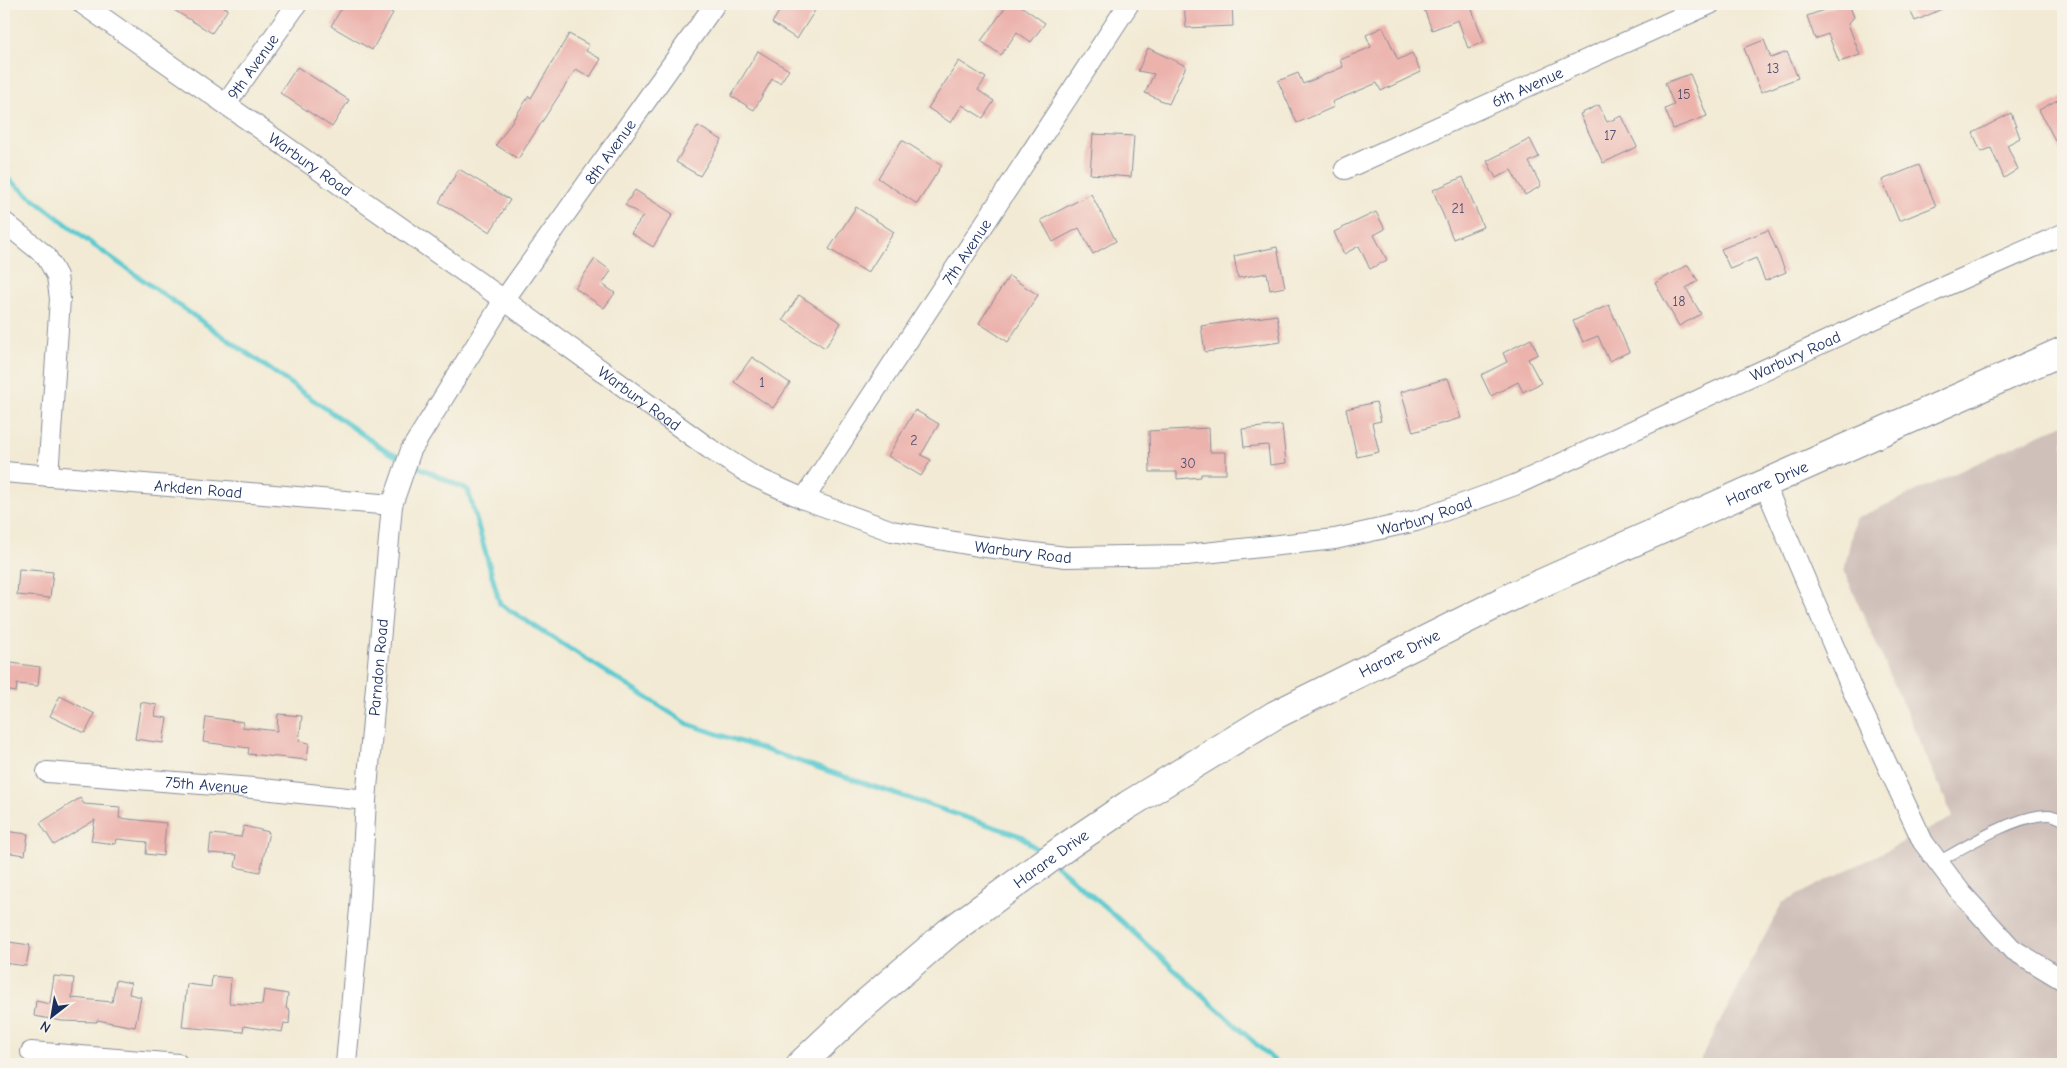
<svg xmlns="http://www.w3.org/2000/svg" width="2067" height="1068" viewBox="0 0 2067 1068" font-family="'Comic Neue',sans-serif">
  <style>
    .industrial { fill: #cfc0ba }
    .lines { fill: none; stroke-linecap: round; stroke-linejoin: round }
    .stream { stroke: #5dcad0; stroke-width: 5 }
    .building { fill: #ecb3ad }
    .lane-casing { stroke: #868c99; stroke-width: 12 }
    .street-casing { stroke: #868c99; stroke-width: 22 }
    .primary-casing { stroke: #868c99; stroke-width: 30 }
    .lane { stroke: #fff; stroke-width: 10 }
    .street { stroke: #fff; stroke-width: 20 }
    .primary { stroke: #fff; stroke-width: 28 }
    .labels { text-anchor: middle; stroke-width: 4.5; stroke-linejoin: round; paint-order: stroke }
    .number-label { font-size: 14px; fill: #4f5072 }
    .street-label { font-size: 16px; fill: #1b2f5e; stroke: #f7f3e8 }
  </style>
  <rect width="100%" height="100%" fill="#f7f3e8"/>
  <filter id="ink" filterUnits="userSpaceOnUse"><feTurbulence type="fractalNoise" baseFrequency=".02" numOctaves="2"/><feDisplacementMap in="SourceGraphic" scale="10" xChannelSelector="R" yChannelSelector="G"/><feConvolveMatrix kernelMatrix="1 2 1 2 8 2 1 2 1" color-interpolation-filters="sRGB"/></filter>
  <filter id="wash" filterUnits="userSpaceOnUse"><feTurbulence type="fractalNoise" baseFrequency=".0096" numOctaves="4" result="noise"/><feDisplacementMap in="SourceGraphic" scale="20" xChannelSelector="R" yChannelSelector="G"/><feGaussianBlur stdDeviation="1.12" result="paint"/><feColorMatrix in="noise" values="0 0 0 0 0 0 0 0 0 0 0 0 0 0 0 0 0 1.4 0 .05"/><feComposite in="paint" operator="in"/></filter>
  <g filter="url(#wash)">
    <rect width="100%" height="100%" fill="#f2ead4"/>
    <path class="industrial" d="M 2063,424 L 2063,1064 L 1698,1064 L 1782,903 L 1953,817 L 1844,571 L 1855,519 Z"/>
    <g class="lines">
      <g class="stream">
        <path d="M 4,176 L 92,244 L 386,451 L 403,459"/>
        <path d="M 410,463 L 468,490 L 500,604 L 688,724 L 1021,836 L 1041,853"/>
        <path d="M 1056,865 L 1113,914 L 1278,1064"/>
      </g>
    </g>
    <g id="blocks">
      <g class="building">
        <path d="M 164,4 L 219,4 L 228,9 L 212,33 Z"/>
        <path d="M 344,4 L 376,4 L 393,13 L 372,50 L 331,26 Z"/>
        <path d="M 784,4 L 819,4 L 797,39 L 772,23 Z"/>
        <path d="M 1008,4 L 1018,4 L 1045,23 L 1031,42 L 1017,32 L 1001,55 L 981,41 Z"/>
        <path d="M 1184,4 L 1232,4 L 1233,26 L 1186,28 Z"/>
        <path d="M 1422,4 L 1470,4 L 1484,42 L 1468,48 L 1458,20 L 1432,30 Z"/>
        <path d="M 1841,4 L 1849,4 L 1854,17 L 1848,24 L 1860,55 L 1839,62 L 1828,34 L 1815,39 L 1807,16 Z"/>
        <path d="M 1907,4 L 1953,4 L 1915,21 Z"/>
        <path d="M 1383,27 L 1398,60 L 1412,53 L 1421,72 L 1381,91 L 1377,83 L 1332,102 L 1334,107 L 1297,123 L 1278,81 L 1298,73 L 1303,84 L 1343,67 L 1340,60 L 1371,47 L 1366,35 Z"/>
        <path d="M 569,34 L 589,45 L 586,51 L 601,59 L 590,77 L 576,69 L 518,159 L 496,145 L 529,96 L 531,98 Z"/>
        <path d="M 1764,40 L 1771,58 L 1787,52 L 1798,78 L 1761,92 L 1744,48 Z"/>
        <path d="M 1148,48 L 1186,66 L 1169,104 L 1145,93 L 1154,74 L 1138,71 Z"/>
        <path d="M 758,51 L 789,70 L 780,83 L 772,79 L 754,110 L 731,96 Z"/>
        <path d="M 959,61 L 986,78 L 978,90 L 994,101 L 983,118 L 962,105 L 951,123 L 928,108 Z"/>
        <path d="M 297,67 L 349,100 L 332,127 L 280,93 Z"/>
        <path d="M 1690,74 L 1707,116 L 1673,129 L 1665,109 L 1674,105 L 1665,83 Z"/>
        <path d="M 2063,97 L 2063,155 L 2039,110 Z"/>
        <path d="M 1599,105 L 1607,122 L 1622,116 L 1637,147 L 1603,163 L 1580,114 Z"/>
        <path d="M 2011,113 L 2020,138 L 2007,145 L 2018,169 L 2004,178 L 1991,148 L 1981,152 L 1973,133 Z"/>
        <path d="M 698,126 L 722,140 L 700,176 L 676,162 Z"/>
        <path d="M 1093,134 L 1134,136 L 1131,177 L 1090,174 Z"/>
        <path d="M 1530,139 L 1539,157 L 1529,162 L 1541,186 L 1525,195 L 1511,170 L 1496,178 L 1487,161 Z"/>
        <path d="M 902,140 L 942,165 L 917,204 L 878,178 Z"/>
        <path d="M 1919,165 L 1936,206 L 1899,221 L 1882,180 Z"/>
        <path d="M 459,169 L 510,200 L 490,232 L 439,202 Z"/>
        <path d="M 1463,177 L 1483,227 L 1453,239 L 1433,190 Z"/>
        <path d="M 635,190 L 673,214 L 653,247 L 631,233 L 643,216 L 625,205 Z"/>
        <path d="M 1091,194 L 1116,241 L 1093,254 L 1079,228 L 1053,242 L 1041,220 Z"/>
        <path d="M 856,207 L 894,232 L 868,273 L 829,249 Z"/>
        <path d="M 1376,212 L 1385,229 L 1374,235 L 1387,260 L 1370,269 L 1359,246 L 1344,254 L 1334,232 Z"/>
        <path d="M 1768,230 L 1786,272 L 1765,281 L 1756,258 L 1730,269 L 1721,249 Z"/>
        <path d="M 1277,247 L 1285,287 L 1270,290 L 1267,273 L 1238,278 L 1234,256 Z"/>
        <path d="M 595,259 L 611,271 L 602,284 L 615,293 L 604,308 L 575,288 Z"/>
        <path d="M 1688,265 L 1698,281 L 1686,288 L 1701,314 L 1679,326 L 1655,283 Z"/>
        <path d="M 1009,276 L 1038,295 L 1008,342 L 979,323 Z"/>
        <path d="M 799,295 L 841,323 L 825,348 L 783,320 Z"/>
        <path d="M 1609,305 L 1629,352 L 1609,361 L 1598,336 L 1583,342 L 1573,321 Z"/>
        <path d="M 1277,315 L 1281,342 L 1205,352 L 1201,326 Z"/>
        <path d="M 1531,339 L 1538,354 L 1528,359 L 1541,383 L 1523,392 L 1518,382 L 1491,396 L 1481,375 L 1507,362 L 1503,353 Z"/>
        <path d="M 752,357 L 790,383 L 773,408 L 734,382 Z"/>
        <path d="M 1448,378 L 1461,418 L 1413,432 L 1401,392 Z"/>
        <path d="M 1376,402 L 1381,421 L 1372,423 L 1379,452 L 1357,457 L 1346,409 Z"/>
        <path d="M 915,410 L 939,424 L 921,455 L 931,460 L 921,476 L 888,456 Z"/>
        <path d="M 1282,425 L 1286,463 L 1270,465 L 1268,445 L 1244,447 L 1242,429 Z"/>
        <path d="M 1209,428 L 1210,452 L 1226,452 L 1226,474 L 1201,474 L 1201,477 L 1177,479 L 1177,472 L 1150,472 L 1149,431 Z"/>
        <path d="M 19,569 L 53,572 L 50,598 L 17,595 Z"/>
        <path d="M 4,662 L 40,667 L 38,686 L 17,684 L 16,692 L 4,690 Z"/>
        <path d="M 60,696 L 95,714 L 85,733 L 50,716 Z"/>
        <path d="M 141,702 L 157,705 L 155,716 L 167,718 L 163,743 L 135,739 Z"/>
        <path d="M 278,714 L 302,716 L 299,741 L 309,743 L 307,760 L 248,754 L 249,748 L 203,742 L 206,717 L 243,722 L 242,727 L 277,731 Z"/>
        <path d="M 80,798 L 84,804 L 120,807 L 119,818 L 166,823 L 163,856 L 146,854 L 147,842 L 117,839 L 116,844 L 91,841 L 95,820 L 54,845 L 40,823 Z"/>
        <path d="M 244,826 L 269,832 L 260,872 L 235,867 L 237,855 L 209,853 L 211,834 L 241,837 Z"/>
        <path d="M 4,831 L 28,834 L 25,855 L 4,852 Z"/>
        <path d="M 9,942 L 30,945 L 26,966 L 4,963 L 4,948 L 8,949 Z"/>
        <path d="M 54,976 L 74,978 L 72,998 L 112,1002 L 116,980 L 131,983 L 129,994 L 141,997 L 135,1027 L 97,1020 L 97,1022 L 62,1021 L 34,1016 L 36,1001 L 50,1004 Z"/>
        <path d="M 212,976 L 231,978 L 229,1003 L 262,1005 L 264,990 L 288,994 L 286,1008 L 290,1011 L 289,1024 L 284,1023 L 282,1032 L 244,1026 L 243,1032 L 182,1027 L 187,984 L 211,987 Z"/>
      </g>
    </g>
  </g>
  <g filter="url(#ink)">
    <use href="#blocks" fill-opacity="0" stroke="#868c99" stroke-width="1"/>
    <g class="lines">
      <g class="lane-casing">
        <path id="lane" d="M 1938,862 C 1966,846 2016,815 2048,815 C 2053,815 2059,818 2063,820"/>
      </g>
      <g class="street-casing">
        <g id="street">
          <path id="s1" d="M 83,4 L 504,300 L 710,449 L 753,476 L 804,499 L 892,531 L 978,546 L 1066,557 L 1186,555 L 1335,539 L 1416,521 L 1515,485 L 1941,288 L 2063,234"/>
          <path id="s2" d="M 226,104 L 297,4"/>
          <path id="s3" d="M 1345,169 L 1710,4"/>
          <path d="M 4,222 L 46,256 L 57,276 L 60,299 L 48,476"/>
          <path id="s4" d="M 4,472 L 392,505"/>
          <path d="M 1764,483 L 1852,689 L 1923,842 L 1962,894 L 2012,949 L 2063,980"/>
          <path id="s5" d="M 804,499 L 1128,5"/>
          <path id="s6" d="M 47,772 L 253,788 L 366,800"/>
          <path d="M 31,1052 L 178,1064"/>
          <path id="s7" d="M 346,1064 L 360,909 L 366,800 L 392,505 L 411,450 L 504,300 L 715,4"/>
        </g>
      </g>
      <g class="primary-casing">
        <g id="primary">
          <path id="s8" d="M 801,1064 L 858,1010 L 949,932 L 1070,844 L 1128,805 L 1275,715 L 1517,594 L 2063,351"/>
        </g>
      </g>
      <use href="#lane" class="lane"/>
      <use href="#street" class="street"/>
      <use href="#primary" class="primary"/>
    </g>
  </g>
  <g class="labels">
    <g class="number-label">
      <text x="1773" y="73">13</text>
      <text x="1684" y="99">15</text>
      <text x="1610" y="140">17</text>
      <text x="1458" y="213">21</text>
      <text x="1679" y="306">18</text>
      <text x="762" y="387">1</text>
      <text x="914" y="445">2</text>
      <text x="1188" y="468">30</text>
    </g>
    <g class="street-label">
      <text dy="6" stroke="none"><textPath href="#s2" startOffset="46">9th Avenue</textPath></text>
      <text dy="6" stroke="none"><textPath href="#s3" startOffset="200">6th Avenue</textPath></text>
      <text dy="6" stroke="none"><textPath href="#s7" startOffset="978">8th Avenue</textPath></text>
      <text dy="6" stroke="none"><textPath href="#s1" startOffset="278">Warbury Road</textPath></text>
      <text dy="6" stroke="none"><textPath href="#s5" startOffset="296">7th Avenue</textPath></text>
      <text dy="6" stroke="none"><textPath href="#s1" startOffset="1912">Warbury Road</textPath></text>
      <text dy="6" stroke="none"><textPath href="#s1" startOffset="682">Warbury Road</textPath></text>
      <text dy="6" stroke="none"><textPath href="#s8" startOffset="1134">Harare Drive</textPath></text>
      <text dy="6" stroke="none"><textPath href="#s4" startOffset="195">Arkden Road</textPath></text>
      <text dy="6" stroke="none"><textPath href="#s1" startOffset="1508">Warbury Road</textPath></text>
      <text dy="6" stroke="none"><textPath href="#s1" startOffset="1102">Warbury Road</textPath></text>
      <text dy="6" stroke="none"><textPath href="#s8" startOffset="729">Harare Drive</textPath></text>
      <text dy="6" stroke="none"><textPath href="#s7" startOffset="398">Parndon Road</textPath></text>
      <text dy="6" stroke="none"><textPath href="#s6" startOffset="160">75th Avenue</textPath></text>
      <text dy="6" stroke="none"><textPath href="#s8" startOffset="324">Harare Drive</textPath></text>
    </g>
  </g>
  <rect width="2067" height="1068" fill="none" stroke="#f7f3e8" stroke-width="20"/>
  <g transform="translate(52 1016) rotate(211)" stroke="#f7f3e8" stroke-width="4" paint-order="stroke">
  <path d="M0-4L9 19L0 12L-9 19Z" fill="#1b2f5e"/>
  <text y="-8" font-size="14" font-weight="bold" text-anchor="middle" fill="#1b2f5e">N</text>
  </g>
</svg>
